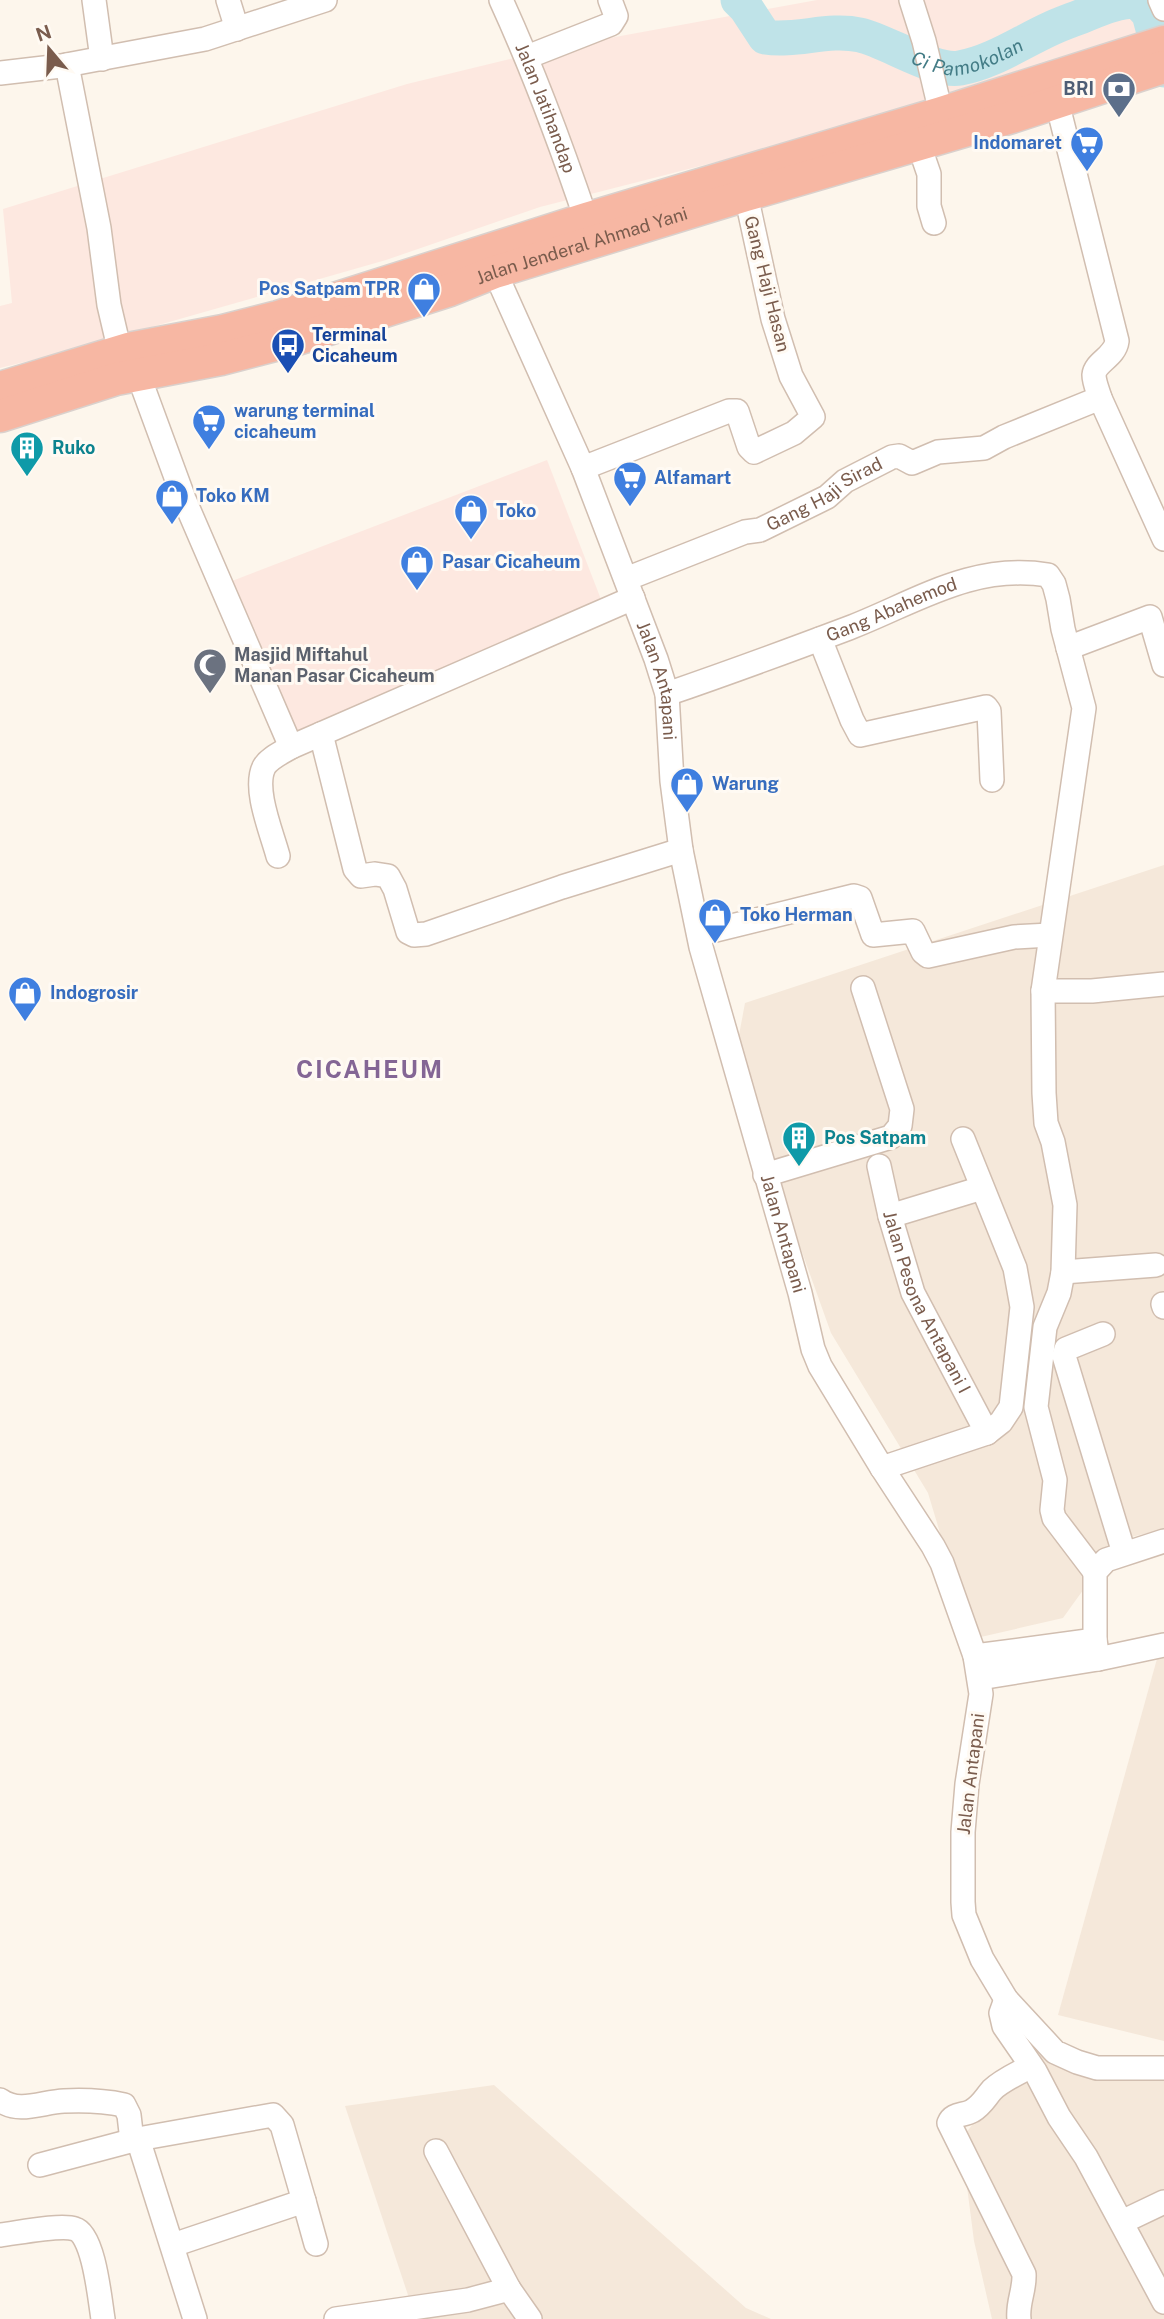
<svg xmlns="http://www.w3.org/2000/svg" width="1164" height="2319" viewBox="0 0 1164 2319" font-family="'Public Sans',sans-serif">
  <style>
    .residential { fill: #f5e8da }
    .commercial { fill: #fde8e0 }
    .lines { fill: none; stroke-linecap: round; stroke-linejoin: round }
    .stream { stroke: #a5d3da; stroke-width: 6 }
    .river { stroke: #bfe3e8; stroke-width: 35 }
    .minor-casing { stroke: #d1beb0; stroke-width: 26 }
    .highway-casing { stroke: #dad1cd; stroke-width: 35 }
    .minor { stroke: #fff; stroke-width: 23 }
    .highway { stroke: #f7b7a3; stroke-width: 32 }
    .labels { text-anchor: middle; stroke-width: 6; stroke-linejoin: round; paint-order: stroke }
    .service-label { font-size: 18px; font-weight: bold; fill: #4e5e75; stroke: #fffaf3; text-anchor: end }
    .street-label { font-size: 18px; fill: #7a5c4d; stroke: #fffaf3 }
    .shop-label { font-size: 18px; font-weight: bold; fill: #366cbe; stroke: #fffaf3; text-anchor: start }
    .transit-label { font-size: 18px; font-weight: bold; fill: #164399; stroke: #fffaf3; text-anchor: start }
    .culture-label { font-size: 18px; font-weight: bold; fill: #0d838f; stroke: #fffaf3; text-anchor: start }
    .worship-label { font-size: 18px; font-weight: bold; fill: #5b616d; stroke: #fffaf3; text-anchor: start }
    .water-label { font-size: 19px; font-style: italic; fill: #437c86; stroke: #fffaf3 }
    .district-label { font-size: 24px; font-weight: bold; letter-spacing: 2px; fill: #846695; stroke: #fffaf3 }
  </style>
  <rect width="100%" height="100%" fill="#fdf6ec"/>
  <g class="residential">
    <path d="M 1164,865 L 1164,1529 L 1119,1540 L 1063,1618 L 972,1639 L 928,1493 L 831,1333 L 734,1062 L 745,1003 Z"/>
    <path d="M 1164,1646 L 1164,2041 L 1058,2015 L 1160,1648 Z"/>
    <path d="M 1036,2037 L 1122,2072 L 1164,2074 L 1164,2319 L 992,2319 L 974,2241 L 961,2140 Z"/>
    <path d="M 494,2085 L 746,2308 L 771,2319 L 416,2319 L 345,2106 Z"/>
  </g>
  <g class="commercial">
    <path d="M 817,0 L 1164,0 L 1164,27 L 896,116 L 540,207 L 386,260 L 57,354 L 0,368 L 0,306 L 12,303 L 3,209 L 407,84 L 555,48 Z"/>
    <path d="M 547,460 L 602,602 L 295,735 L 232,581 Z"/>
  </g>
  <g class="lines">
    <path class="stream" d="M 1137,0 L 1137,1"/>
    <path class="river" id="s1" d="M 738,0 L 746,8 L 765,37 C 796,42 828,28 860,35 C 887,41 935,73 960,68 C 993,62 1021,42 1052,28 C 1063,23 1075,19 1087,14 C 1104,7 1119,1 1137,1 L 1149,14 L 1164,70"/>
    <g class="minor-casing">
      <g id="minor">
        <path d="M 94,0 L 102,59"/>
        <path d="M 228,0 L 237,29"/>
        <path id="s2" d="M 501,0 C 534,72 561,145 586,219"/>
        <path d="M 911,0 L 924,41 L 941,113"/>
        <path d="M 1160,0 L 1164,9"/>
        <path d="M 527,57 L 611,24 L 616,16 L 610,0"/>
        <path d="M 67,65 L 99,228 L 109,305 L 120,352"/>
        <path d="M 0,73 L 61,66 L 205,39 L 325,0"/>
        <path d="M 1057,102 L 1117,341 C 1115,357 1095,362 1094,375 C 1094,382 1098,391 1100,398 L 1164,539"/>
        <path d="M 919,145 L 929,174 L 929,206 L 934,223"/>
        <path id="s3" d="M 495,272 L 583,468 L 656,659 L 667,694 L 672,781 L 681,850 L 701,947 L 800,1293 L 813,1349 L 820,1366 L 882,1468 L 933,1546 L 942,1563 L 975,1656 L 981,1694 L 967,1784 L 963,1832 L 963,1902 L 964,1915 L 982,1959 L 1006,1999 L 1055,2052 L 1077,2062 L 1097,2068 L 1164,2068"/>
        <path d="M 138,374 L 184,499 L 291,747"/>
        <path d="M 583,468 L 729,411 L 737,411 L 749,447 L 754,452 L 794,433 L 813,417 L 791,376 L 773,319 L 746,195"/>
        <path id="s4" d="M 626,579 L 745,532 L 760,530 L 827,497 L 845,481 L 892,457 L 899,456 L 912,463 L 938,452 L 984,448 L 1004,437 L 1100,398"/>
        <path d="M 820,639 L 852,720 L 860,735 L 986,707 L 989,711 L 992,780"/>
        <path d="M 1068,648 L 1150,617 L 1164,665"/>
        <path id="s5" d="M 667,694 C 728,673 788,651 849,628 C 916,602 972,563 1048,575 L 1054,584 L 1058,599 L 1063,629 L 1084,708 L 1043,991 L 1044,1093 L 1046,1123 L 1053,1142 L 1065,1205 L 1063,1272 L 1059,1293 L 1045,1327 L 1036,1407 L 1055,1480 L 1052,1510 L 1054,1518 L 1095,1572"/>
        <path d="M 321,734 L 355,869 L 361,876 L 375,874 L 388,876 L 395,889 L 408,932 L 414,935 L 426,934 L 562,887 L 681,850"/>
        <path d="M 278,856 C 272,833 253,789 264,767 C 269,758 283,752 291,747 L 633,598"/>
        <path d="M 699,934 L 854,896 L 860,898 L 873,935 L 913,931 L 923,952 L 928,956 L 1014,937 L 1050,935"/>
        <path d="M 1043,991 L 1092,991 L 1164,984"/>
        <path id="s6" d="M 879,1166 L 890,1216 L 913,1293 L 987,1433"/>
        <path d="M 765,1175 L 891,1137 L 900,1126 L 902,1109 L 863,988"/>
        <path d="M 890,1216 L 982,1188"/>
        <path d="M 1063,1272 L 1156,1265"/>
        <path d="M 1163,1304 L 1164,1307"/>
        <path d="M 1103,1334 L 1066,1349 L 1064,1356 L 1124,1553"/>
        <path d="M 882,1468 L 987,1433 L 1001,1422 L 1011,1407 L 1022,1307 L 1015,1268 L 963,1139"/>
        <path d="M 975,1656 L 1095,1640"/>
        <path d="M 1098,1659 L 1164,1645"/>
        <path d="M 980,1678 L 1098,1659 L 1095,1640 L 1095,1572 L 1106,1560 L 1164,1541"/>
        <path d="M 1006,1999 L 1001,2013 L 1004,2026 L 1035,2071 L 1059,2117 L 1086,2157 L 1164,2302"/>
        <path d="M 0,2100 C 19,2114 42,2102 64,2101 C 84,2100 105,2101 124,2105 L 129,2115 L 132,2141"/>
        <path d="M 138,2139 L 195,2319"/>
        <path d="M 436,2151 L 509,2289 L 530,2319"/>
        <path d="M 40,2165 L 138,2139 L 273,2115 L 282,2125 L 304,2201"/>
        <path d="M 1122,2222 L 1164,2202"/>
        <path d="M 0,2235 C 17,2233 61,2224 75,2229 C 94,2234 100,2301 103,2319"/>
        <path d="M 173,2245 L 304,2201 L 316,2244"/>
        <path d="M 336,2319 L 468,2300 L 509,2289"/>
        <path d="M 1019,2319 C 1017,2303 1025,2290 1024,2274 L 949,2123 C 953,2113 963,2116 972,2111 C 982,2105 985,2098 992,2090 C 1002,2080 1019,2073 1031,2066"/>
      </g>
    </g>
    <g class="highway-casing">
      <g id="highway">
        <path d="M 0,388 L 128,349 L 223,331 L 278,317 L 586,219 L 941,113 L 1164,42"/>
        <path id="s7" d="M 0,416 L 116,379 L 221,359 L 294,340 L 450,290 L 495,272 L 746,195 L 1012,117 L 1164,67"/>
      </g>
    </g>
    <use href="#minor" class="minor"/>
    <use href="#highway" class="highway"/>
  </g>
  <defs>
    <g id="bank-pin" transform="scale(1.75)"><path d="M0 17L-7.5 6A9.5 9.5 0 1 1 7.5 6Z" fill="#5c6f8a" stroke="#fffaf3"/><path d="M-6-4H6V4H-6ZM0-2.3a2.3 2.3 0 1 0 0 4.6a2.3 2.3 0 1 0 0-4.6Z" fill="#fff"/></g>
    <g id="supermarket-pin" transform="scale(1.75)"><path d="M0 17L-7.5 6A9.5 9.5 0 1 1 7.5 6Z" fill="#3f7fe0" stroke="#fffaf3"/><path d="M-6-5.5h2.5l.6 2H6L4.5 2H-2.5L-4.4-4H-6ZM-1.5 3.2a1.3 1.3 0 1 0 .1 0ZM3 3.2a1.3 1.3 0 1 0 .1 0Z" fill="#fff"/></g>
    <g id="shop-pin" transform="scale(1.75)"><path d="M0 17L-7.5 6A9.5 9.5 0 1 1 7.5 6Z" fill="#3f7fe0" stroke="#fffaf3"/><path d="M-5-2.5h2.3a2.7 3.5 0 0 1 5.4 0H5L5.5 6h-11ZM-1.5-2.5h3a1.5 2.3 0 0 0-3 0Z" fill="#fff"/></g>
    <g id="bus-pin" transform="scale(1.75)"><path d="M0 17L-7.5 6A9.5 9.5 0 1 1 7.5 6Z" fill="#1a4fb4" stroke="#fffaf3"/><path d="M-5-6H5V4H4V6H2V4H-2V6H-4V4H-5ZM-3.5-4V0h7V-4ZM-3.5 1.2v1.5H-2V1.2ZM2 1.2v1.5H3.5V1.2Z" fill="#fff"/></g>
    <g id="building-pin" transform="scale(1.75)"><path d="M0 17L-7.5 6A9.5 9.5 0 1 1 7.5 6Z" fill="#0f9aa8" stroke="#fffaf3"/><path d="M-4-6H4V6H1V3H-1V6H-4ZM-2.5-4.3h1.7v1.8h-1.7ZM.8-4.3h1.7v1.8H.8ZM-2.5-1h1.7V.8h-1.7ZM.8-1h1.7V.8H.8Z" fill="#fff"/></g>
    <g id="mosque-pin" transform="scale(1.75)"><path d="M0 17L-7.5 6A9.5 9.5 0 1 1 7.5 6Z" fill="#6b7280" stroke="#fffaf3"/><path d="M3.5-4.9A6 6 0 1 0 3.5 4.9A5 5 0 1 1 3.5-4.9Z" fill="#fff"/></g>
  </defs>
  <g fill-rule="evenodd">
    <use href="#bank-pin" x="1119" y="89"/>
    <use href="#supermarket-pin" x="1087" y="143"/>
    <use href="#shop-pin" x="424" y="289"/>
    <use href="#bus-pin" x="288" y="345"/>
    <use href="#supermarket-pin" x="209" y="421"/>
    <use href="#building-pin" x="27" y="448"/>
    <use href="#supermarket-pin" x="630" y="478"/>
    <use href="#shop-pin" x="172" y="496"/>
    <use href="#shop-pin" x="471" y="511"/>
    <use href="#shop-pin" x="417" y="562"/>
    <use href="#mosque-pin" x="210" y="665"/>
    <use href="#shop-pin" x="687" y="784"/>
    <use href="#shop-pin" x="715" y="915"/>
    <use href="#shop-pin" x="25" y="993"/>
    <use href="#building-pin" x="799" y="1138"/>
  </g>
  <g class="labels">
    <g class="service-label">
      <text x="1094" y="95">BRI</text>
    </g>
    <g class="street-label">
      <text dy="6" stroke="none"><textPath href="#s2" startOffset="117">Jalan Jatihandap</textPath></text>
      <text dy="6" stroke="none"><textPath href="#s7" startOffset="607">Jalan Jenderal Ahmad Yani</textPath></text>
      <text transform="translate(767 284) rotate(76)" y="6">Gang Haji Hasan</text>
      <text dy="6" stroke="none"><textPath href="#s4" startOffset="217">Gang Haji Sirad</textPath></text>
      <text dy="6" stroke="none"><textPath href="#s5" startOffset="240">Gang Abahemod</textPath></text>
      <text dy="6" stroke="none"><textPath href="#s3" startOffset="441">Jalan Antapani</textPath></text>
      <text dy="6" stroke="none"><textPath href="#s3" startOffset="1010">Jalan Antapani</textPath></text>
      <text dy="6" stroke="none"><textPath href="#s6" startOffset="145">Jalan Pesona Antapani I</textPath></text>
      <text transform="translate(971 1774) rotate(-83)" y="6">Jalan Antapani</text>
    </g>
    <g class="shop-label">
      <text x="1062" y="149" text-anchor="end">Indomaret</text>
      <text x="400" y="295" text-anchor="end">Pos Satpam TPR</text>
      <text x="234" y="417">warung terminal<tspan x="234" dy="21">cicaheum</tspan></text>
      <text x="654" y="484">Alfamart</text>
      <text x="196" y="502">Toko KM</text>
      <text x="496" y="517">Toko</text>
      <text x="442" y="568">Pasar Cicaheum</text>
      <text x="712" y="790">Warung</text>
      <text x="740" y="921">Toko Herman</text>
      <text x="50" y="999">Indogrosir</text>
    </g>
    <g class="transit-label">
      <text x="312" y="341">Terminal<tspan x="312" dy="21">Cicaheum</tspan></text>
    </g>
    <g class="culture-label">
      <text x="52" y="454">Ruko</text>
      <text x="824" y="1144">Pos Satpam</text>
    </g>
    <g class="worship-label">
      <text x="234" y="661">Masjid Miftahul<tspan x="234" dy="21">Manan Pasar Cicaheum</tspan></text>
    </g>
    <g class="water-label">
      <text dy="7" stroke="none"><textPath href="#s1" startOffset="256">Ci Pamokolan</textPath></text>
    </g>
    <g class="district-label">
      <text x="370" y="1078">CICAHEUM</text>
    </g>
  </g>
  <g transform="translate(49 49) rotate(341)" stroke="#fffaf3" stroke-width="5" paint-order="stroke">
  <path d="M0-5L12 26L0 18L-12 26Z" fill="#7a5c4d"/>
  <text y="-10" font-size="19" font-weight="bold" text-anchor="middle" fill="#7a5c4d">N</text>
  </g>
</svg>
